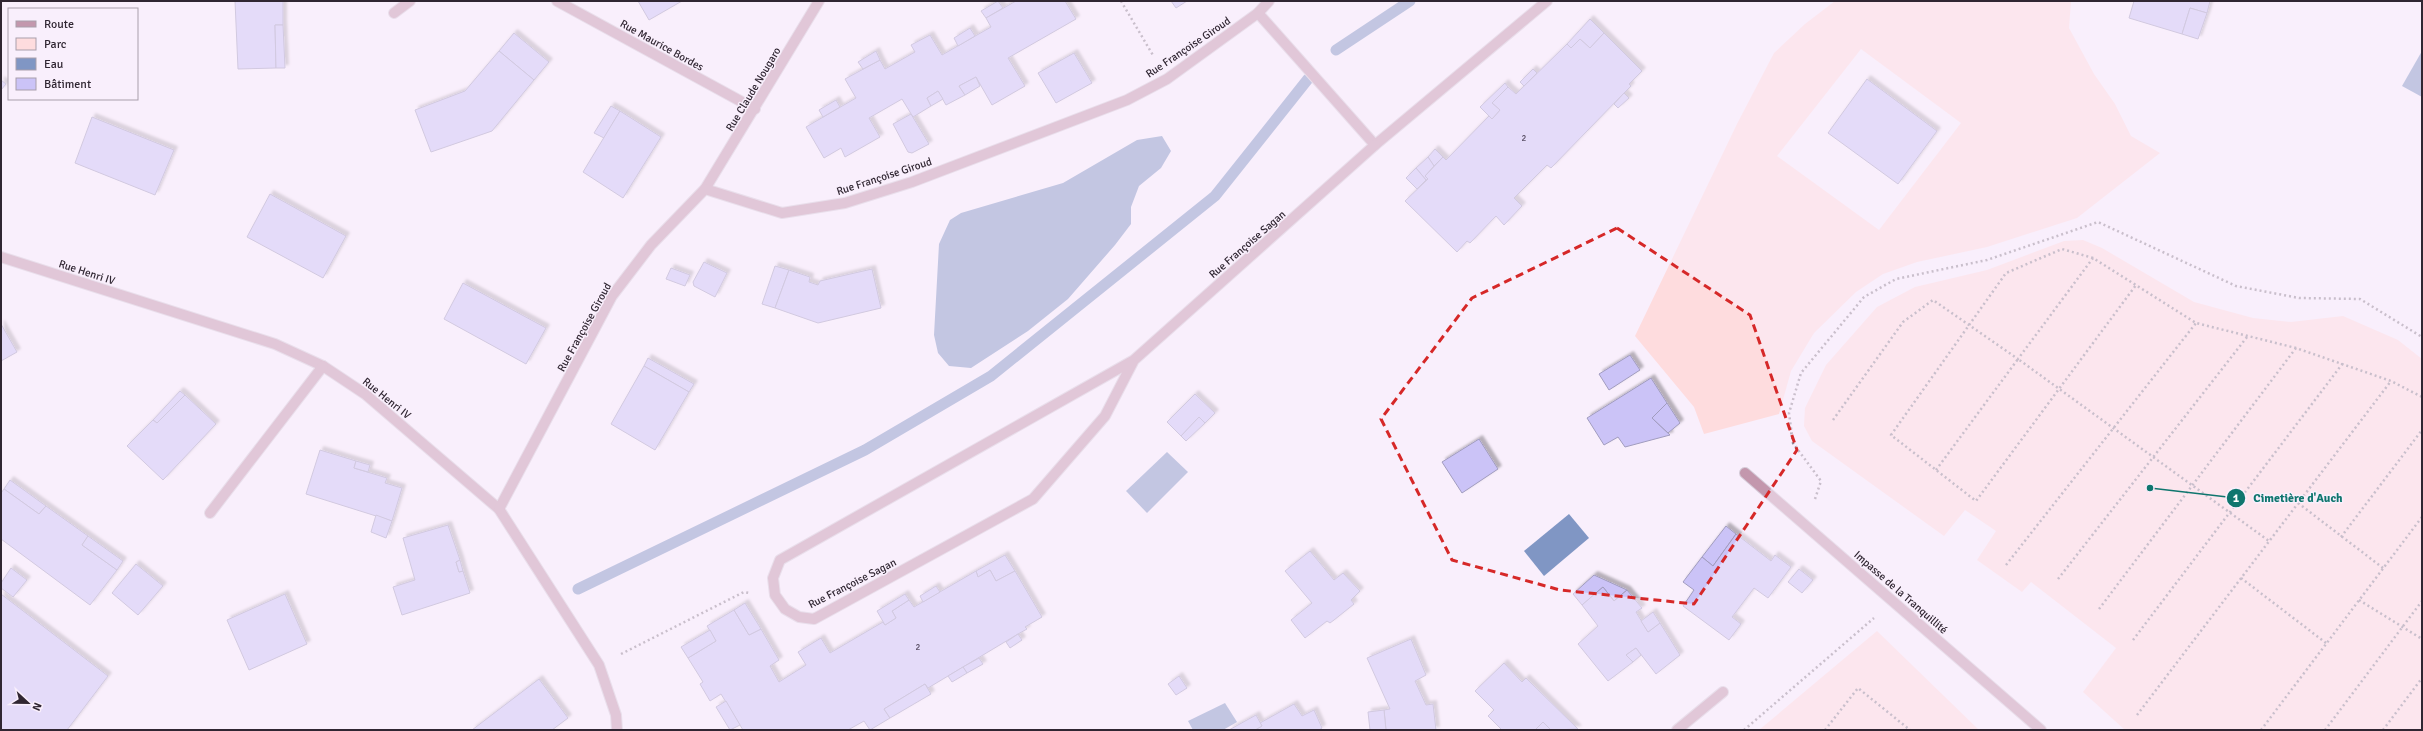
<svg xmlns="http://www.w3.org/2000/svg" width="2423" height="731" viewBox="0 0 2423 731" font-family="Signika,sans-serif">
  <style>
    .green { fill: #fedcde; fill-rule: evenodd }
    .water { fill: #8096c4 }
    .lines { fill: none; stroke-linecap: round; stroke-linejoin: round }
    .stream { stroke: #8096c4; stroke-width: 11 }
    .building { fill: #cbc3f7; stroke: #a19cbe; filter: url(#shadow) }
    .street-casing { stroke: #d5cbd8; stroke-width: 12 }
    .path { stroke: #8f8592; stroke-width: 2.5; stroke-dasharray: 2 3; stroke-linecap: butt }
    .street { stroke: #c397ad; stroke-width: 10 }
    .marked { fill: none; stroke: #d62828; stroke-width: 3; stroke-dasharray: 8 5; stroke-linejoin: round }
    .labels { text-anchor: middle; stroke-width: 3; stroke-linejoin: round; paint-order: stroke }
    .number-label { font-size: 9px; fill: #574d63 }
    .street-label { font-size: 11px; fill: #302632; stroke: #f9effc }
    .leader { fill: none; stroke: #0f766e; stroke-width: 1.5 }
    .callout-dot { fill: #0f766e; stroke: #f9effc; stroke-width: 1.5 }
    .mark-label { font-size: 12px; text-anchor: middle; font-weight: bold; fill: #fff }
    .callout-label { font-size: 12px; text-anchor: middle; font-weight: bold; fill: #0f766e; stroke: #f9effc; stroke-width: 3; stroke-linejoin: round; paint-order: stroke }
  </style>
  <defs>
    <filter id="shadow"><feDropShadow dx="3.5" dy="-3.5" stdDeviation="1" flood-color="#0004"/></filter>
  </defs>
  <rect width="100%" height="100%" fill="#f9effc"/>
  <g class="green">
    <path d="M 1835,1 L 2071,1 L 2069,28 L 2094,74 L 2115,104 L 2131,136 L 2160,153 L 2077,218 L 1987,247 L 1917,262 L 1883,274 L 1856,292 L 1814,333 L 1791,371 L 1779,414 L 1704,434 L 1694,407 L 1635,336 L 1737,124 L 1774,53 L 1805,24 ZM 1861,49 L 1961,123 L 1879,230 L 1777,156 Z"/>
    <path d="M 2083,240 L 2102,248 L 2194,302 L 2253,318 L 2291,322 L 2343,316 L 2398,340 L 2422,359 L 2422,730 L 2125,730 L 2083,692 L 2116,648 L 2031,582 L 2022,592 L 1977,560 L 1996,531 L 1965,510 L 1944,536 L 1812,441 L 1804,426 L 1805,408 L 1826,365 L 1877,307 L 1915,287 L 1987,270 L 2064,241 Z"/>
    <path d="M 1877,631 L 1979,730 L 1759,730 Z"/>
  </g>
  <g class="water">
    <path d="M 2422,51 L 2422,97 L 2402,86 Z"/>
    <path d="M 1162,136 L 1171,151 L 1161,168 L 1139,186 L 1131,207 L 1131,224 L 1115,245 L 1068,299 L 1028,331 L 971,368 L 949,366 L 938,353 L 934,335 L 939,244 L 950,220 L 961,213 L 1063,183 L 1137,140 Z"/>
    <path d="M 1167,452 L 1188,472 L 1147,513 L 1126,491 Z"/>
    <path d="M 1569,514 L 1589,538 L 1544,576 L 1524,551 Z"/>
    <path d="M 1225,703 L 1237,722 L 1223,730 L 1193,730 L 1188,721 Z"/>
  </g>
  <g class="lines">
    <g class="stream">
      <path d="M 1336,50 L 1410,1"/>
      <path d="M 578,589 L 865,450 L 991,376 L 1215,196 L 1308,79"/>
    </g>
  </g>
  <g class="building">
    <path d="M 235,1 L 283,1 L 283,25 L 275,25 L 276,68 L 238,69 Z"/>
    <path d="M 638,1 L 682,1 L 649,20 Z"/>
    <path d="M 998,1 L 1003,8 L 986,18 L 981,11 Z"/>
    <path d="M 1016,1 L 1065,1 L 1076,19 L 1008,58 L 1025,86 L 992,105 L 976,77 L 959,86 L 965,95 L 946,105 L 938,91 L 927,98 L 931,106 L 913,117 L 902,99 L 869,118 L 880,137 L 845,157 L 841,148 L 824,158 L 806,127 L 856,98 L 845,79 L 880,60 L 885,69 L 915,52 L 911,45 L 930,35 L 942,55 L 991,27 L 986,18 Z"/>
    <path d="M 1171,1 L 1187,1 L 1176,8 Z"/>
    <path d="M 2134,1 L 2210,1 L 2207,13 L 2190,8 L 2182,34 L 2129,18 Z"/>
    <path d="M 2190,8 L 2207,13 L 2198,39 L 2182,34 Z"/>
    <path d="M 1590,19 L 1604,33 L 1590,48 L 1580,39 L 1571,48 L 1567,44 Z"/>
    <path d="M 275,25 L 283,25 L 285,68 L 276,68 Z"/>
    <path d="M 970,28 L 975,36 L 958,46 L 954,38 Z"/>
    <path d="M 514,33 L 549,62 L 534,80 L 499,51 Z"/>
    <path d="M 1604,33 L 1642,71 L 1629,84 L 1631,86 L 1624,93 L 1551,168 L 1547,165 L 1514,198 L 1522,206 L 1504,225 L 1496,216 L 1470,243 L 1467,241 L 1457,252 L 1405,201 L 1428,179 L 1425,176 L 1443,157 L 1446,160 L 1489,116 L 1492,119 L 1500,110 L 1492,103 L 1508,87 L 1516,94 L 1567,44 L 1571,48 L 1580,39 L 1590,48 Z"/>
    <path d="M 499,51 L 534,80 L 492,131 L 431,152 L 415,110 L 465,91 Z"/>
    <path d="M 876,51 L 880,60 L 863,69 L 858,62 Z"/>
    <path d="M 1074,53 L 1092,83 L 1056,103 L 1038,73 Z"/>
    <path d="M 1533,69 L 1537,73 L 1524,86 L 1520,82 Z"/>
    <path d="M 976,77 L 980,86 L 965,95 L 959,86 Z"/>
    <path d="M 1867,79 L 1937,131 L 1898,184 L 1828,133 Z"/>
    <path d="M 1,80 L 6,84 L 1,90 Z"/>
    <path d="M 1505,83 L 1508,87 L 1492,103 L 1500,110 L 1492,119 L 1480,107 Z"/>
    <path d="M 938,91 L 943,99 L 931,106 L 927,98 Z"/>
    <path d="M 1624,93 L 1629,98 L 1618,108 L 1614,104 Z"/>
    <path d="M 836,100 L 840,107 L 823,117 L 819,110 Z"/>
    <path d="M 611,106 L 620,111 L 604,138 L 594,133 Z"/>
    <path d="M 620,111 L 661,137 L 623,198 L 583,172 Z"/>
    <path d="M 911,114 L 929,144 L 912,153 L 908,152 L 893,124 Z"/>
    <path d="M 92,117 L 174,150 L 155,195 L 75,163 Z"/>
    <path d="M 1435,149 L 1443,157 L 1434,166 L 1428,157 Z"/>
    <path d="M 1428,157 L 1434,166 L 1425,176 L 1428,179 L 1426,180 L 1416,168 Z"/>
    <path d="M 1416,168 L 1426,180 L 1417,189 L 1406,178 Z"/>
    <path d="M 270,194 L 346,236 L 323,278 L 247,237 Z"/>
    <path d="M 704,262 L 727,273 L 715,297 L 694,286 L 693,282 Z"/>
    <path d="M 775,266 L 789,270 L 775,308 L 762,304 Z"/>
    <path d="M 671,268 L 690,275 L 685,286 L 666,279 Z"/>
    <path d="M 872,269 L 881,308 L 818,323 L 775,308 L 789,270 L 810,277 L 809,282 L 818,285 L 820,281 Z"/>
    <path d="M 463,283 L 546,328 L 526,364 L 444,319 Z"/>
    <path d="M 1,324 L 17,352 L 1,361 Z"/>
    <path d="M 1630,355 L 1640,370 L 1609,390 L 1599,374 Z"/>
    <path d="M 648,358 L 694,384 L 689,392 L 644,366 Z"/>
    <path d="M 644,366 L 689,392 L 655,450 L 611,424 Z"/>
    <path d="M 1651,378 L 1667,403 L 1652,418 L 1670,435 L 1625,447 L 1618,437 L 1604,445 L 1587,418 Z"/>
    <path d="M 180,391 L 185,395 L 157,423 L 153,420 Z"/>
    <path d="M 1195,394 L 1215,413 L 1205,423 L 1199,417 L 1181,436 L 1167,422 Z"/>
    <path d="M 185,395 L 216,424 L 163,480 L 127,446 L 153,420 L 157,423 Z"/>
    <path d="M 1667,403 L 1680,423 L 1668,433 L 1652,418 Z"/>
    <path d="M 1199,417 L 1205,423 L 1186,441 L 1181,436 Z"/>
    <path d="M 1479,439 L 1498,469 L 1462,493 L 1442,462 Z"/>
    <path d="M 320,450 L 356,461 L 354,468 L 387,478 L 385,483 L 402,488 L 392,521 L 306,494 Z"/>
    <path d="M 356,461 L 370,465 L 368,472 L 354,468 Z"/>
    <path d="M 10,480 L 46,506 L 39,514 L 4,489 Z"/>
    <path d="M 4,489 L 39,514 L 46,506 L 88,536 L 82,545 L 117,570 L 90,605 L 1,539 L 1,493 Z"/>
    <path d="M 376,515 L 392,521 L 386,538 L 371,532 Z"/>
    <path d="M 448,525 L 460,560 L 456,562 L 459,572 L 463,571 L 470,593 L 402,615 L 393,587 L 415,580 L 403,538 Z"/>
    <path d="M 1726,526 L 1736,534 L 1713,566 L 1702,557 Z"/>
    <path d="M 1736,534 L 1771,561 L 1775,555 L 1791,567 L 1768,598 L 1754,588 L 1732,617 L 1741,624 L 1729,640 L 1683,606 L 1694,590 L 1683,582 L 1702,557 L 1713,566 Z"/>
    <path d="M 88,536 L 123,561 L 117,570 L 82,545 Z"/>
    <path d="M 1310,551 L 1334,580 L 1343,573 L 1360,591 L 1351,600 L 1354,604 L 1334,620 L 1330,623 L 1327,621 L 1305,638 L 1291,620 L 1312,603 L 1285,571 Z"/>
    <path d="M 1005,555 L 1015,571 L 996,581 L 990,570 L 978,577 L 976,571 Z"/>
    <path d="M 460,560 L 463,571 L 459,572 L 456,562 Z"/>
    <path d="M 136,564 L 163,586 L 138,615 L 112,593 Z"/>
    <path d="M 11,568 L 27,580 L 13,597 L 1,588 L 1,583 Z"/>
    <path d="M 1799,569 L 1813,580 L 1802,593 L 1788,582 Z"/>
    <path d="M 990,570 L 996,581 L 1015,571 L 1042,617 L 1025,627 L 1027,629 L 1018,634 L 928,688 L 925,684 L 884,709 L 890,718 L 870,730 L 864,721 L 848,730 L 743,730 L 721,694 L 710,701 L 700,684 L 703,682 L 688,658 L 716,641 L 707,626 L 734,610 L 749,635 L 761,629 L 779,660 L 770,666 L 779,682 L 806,665 L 798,652 L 821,638 L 830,653 L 883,622 L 885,625 L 896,618 L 892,611 L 909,600 L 914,607 L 976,571 L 978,577 Z"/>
    <path d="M 1594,575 L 1627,590 L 1614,601 L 1603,587 L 1582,605 L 1573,594 Z"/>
    <path d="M 936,586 L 940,592 L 923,602 L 920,596 Z"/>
    <path d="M 1603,587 L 1614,601 L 1627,590 L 1642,608 L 1636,612 L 1648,632 L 1660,623 L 1680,655 L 1656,674 L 1636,648 L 1626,655 L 1633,662 L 1608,681 L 1578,644 L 1598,626 L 1582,605 Z"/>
    <path d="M 1,594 L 108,676 L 67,730 L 1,730 Z"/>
    <path d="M 285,594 L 307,644 L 249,670 L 227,620 Z"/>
    <path d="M 905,594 L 909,600 L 892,611 L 896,618 L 885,625 L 877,611 Z"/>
    <path d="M 745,603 L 761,629 L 749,635 L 734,610 Z"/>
    <path d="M 1653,612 L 1660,623 L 1648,632 L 1641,621 Z"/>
    <path d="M 710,630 L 716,641 L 688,658 L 681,647 Z"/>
    <path d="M 1018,634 L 1022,640 L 1010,648 L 1006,642 Z"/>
    <path d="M 1411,639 L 1426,675 L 1415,681 L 1426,705 L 1433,704 L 1436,730 L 1386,730 L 1384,710 L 1390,709 L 1367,658 Z"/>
    <path d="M 1636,648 L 1641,655 L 1633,662 L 1626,655 Z"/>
    <path d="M 979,658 L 983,664 L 967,673 L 963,667 Z"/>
    <path d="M 1504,663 L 1522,682 L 1526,678 L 1578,729 L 1551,730 L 1543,722 L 1535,730 L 1502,730 L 1488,716 L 1494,710 L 1475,691 Z"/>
    <path d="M 963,667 L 967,673 L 952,682 L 948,676 Z"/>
    <path d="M 1179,676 L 1187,688 L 1176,695 L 1168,684 Z"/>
    <path d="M 539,679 L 568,718 L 552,730 L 472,730 Z"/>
    <path d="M 925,684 L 931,694 L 890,718 L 884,709 Z"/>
    <path d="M 726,701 L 740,725 L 730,730 L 716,707 Z"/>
    <path d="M 1294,704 L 1302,716 L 1314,710 L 1322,728 L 1319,730 L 1255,730 L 1262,726 L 1260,723 Z"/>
    <path d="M 1384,710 L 1386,730 L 1370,730 L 1368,712 Z"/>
    <path d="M 1256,715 L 1262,726 L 1255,730 L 1229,730 Z"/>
    <path d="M 1543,722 L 1551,730 L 1535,730 Z"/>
  </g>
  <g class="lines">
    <g class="street-casing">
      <g id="street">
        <path d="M 557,1 L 755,109"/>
        <path d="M 394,13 L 410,1"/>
        <path d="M 1258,13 L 1375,145 L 1547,1"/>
        <path d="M 705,189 L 819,1"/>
        <path d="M 1,257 L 275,344 L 323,366 L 365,394 L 499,509 L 599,665 L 616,715 L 617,730"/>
        <path d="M 1134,360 L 1105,416 L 1033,499 L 814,619 L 799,617 L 785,609 L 775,595 L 773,578 L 780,560 L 1134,360 L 1375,145"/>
        <path d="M 1745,473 L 2041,730"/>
        <path d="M 499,509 L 612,296 L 651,245 L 705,189 L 782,213 L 845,203 L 912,182 L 1127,100 L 1167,79 L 1258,13 L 1269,1"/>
        <path d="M 210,513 L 323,366"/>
        <path d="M 1677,730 L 1723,692"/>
      </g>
    </g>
    <g class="path">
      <path d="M 1121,1 L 1154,57"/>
      <path d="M 2093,258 L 2062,249 L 2006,273 L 1891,435 L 1976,501 L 2136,285"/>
      <path d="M 1833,420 L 1903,322 L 1933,300 L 2018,359 L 2093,258 L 2196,323 L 2296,348 L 2391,381 L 2422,397"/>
      <path d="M 1936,470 L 2018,359 L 2269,541"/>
      <path d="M 1815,499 L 1821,481 L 1793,443 L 1789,413 L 1801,373 L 1864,297 L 1896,279 L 1987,260 L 2098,222 L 2236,286 L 2299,298 L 2360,299 L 2422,337"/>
      <path d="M 2298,503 L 2383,568"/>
      <path d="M 2341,537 L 2422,430"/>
      <path d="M 2006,565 L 2196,323"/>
      <path d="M 2241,578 L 2326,643"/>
      <path d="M 2058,579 L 2247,337"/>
      <path d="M 2359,600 L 2422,639"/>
      <path d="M 2099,609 L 2296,348"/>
      <path d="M 2133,640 L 2343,363"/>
      <path d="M 621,654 L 744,592 L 749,593"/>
      <path d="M 2137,715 L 2391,381"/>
      <path d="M 1744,730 L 1874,618"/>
      <path d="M 1825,730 L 1858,688 L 1910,730"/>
      <path d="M 2261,730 L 2422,517"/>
      <path d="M 2325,730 L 2422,601"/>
      <path d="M 2383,730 L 2422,678"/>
    </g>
    <use href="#street" class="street"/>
  </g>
  <path d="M0 0H2423V731H0ZM 1617,228 L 1750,315 L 1797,450 L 1694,604 L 1560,590 L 1452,560 L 1381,419 L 1472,298 Z" fill="#f9effc" fill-opacity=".55" fill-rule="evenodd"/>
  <path class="marked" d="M 1617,228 L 1750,315 L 1797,450 L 1694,604 L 1560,590 L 1452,560 L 1381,419 L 1472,298 Z"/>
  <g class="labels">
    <g class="number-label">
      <text x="1524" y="141">2</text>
      <text x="918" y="650">2</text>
    </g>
    <g class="street-label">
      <text transform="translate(662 45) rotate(29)" y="4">Rue Maurice Bordes</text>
      <text transform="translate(1188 47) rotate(-34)" y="4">Rue Françoise Giroud</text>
      <text transform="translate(753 89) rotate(-59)" y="4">Rue Claude Nougaro</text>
      <text transform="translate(884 176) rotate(-18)" y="4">Rue Françoise Giroud</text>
      <text transform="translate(1247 244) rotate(-41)" y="4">Rue Françoise Sagan</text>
      <text transform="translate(87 272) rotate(18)" y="4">Rue Henri IV</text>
      <text transform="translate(584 327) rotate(-61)" y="4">Rue Françoise Giroud</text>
      <text transform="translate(387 398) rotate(39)" y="4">Rue Henri IV</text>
      <text transform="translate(852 583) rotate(-27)" y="4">Rue Françoise Sagan</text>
      <text transform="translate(1901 592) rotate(41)" y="4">Impasse de la Tranquillité</text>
    </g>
  </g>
  <path class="leader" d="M2150 488L2236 498"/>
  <g class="callout-dot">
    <circle cx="2150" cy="488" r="4"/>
    <circle cx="2236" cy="498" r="10"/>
  </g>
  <g class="mark-label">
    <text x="2236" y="502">1</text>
  </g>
  <g class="callout-label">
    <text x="2298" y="502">Cimetière d'Auch</text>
  </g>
  <rect width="2423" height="731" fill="none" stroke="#302632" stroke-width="4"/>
  <rect x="8" y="8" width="130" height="92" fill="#f9effc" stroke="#a99fab"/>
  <rect x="16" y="21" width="20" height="6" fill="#c397ad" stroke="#a99fab"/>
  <text x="44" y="28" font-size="12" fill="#302632">Route</text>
  <rect x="16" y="38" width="20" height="12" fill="#fedcde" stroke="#a99fab"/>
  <text x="44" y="48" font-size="12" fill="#302632">Parc</text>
  <rect x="16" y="58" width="20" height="12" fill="#8096c4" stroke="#a99fab"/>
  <text x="44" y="68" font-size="12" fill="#302632">Eau</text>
  <rect x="16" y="78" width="20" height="12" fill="#cbc3f7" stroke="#a99fab"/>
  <text x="44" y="88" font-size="12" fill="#302632">Bâtiment</text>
  <g transform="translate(28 703) rotate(112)" stroke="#f9effc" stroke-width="3" paint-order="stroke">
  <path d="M0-3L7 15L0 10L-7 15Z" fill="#302632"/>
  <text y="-6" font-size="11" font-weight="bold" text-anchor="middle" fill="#302632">N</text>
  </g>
</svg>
